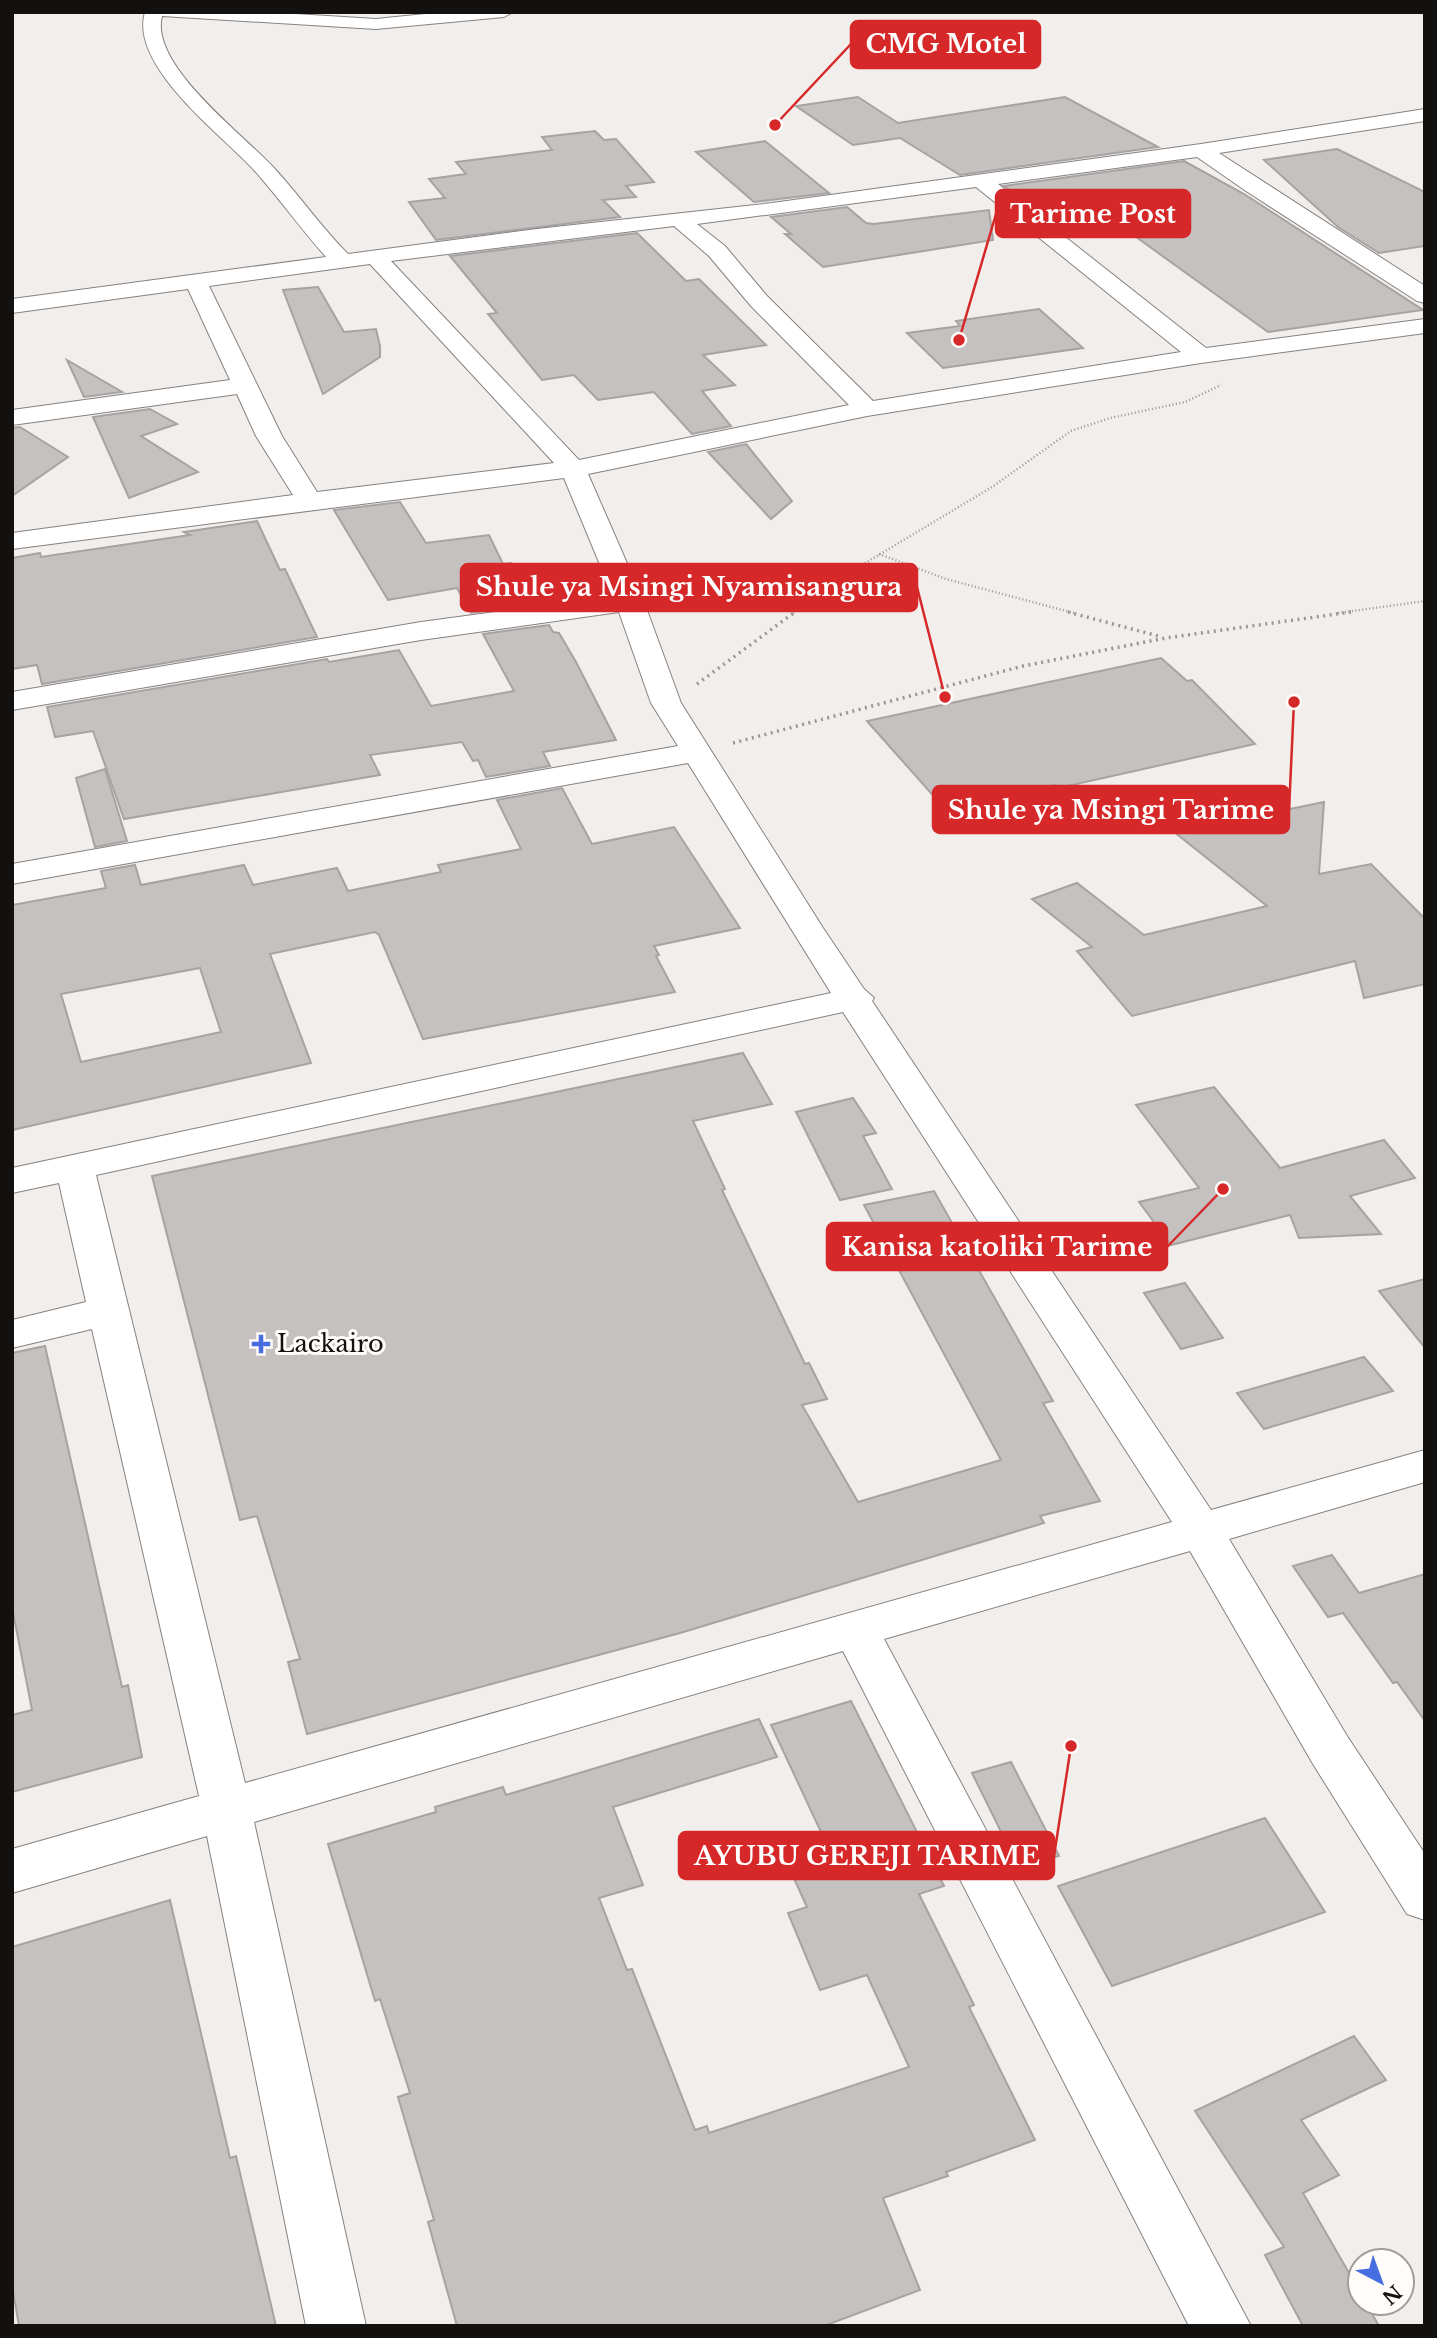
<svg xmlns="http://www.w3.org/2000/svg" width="1437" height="2338" viewBox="0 0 1437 2338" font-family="'Libre Baskerville',serif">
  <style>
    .building { fill: #c5c1c0; stroke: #a7a3a2; stroke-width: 2; fill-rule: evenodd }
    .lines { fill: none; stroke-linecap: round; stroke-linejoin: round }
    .street-casing { stroke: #858280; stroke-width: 2 }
    .path-far1 { stroke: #999695; stroke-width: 2.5; stroke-dasharray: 1 2.5; stroke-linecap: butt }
    .path { stroke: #999695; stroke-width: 3.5; stroke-dasharray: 2 4.5; stroke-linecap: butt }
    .street { fill: #fff; fill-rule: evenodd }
    .poi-dot { fill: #476ee1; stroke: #fffcfa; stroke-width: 2.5 }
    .labels { text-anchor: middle; stroke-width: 6; stroke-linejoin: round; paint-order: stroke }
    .poi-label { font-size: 24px; fill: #121110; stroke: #fffcfa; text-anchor: start }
    .leader { fill: none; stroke: #d62828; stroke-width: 2.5 }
    .callout-dot { fill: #d62828; stroke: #fffcfa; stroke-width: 2.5 }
    .callout { fill: #d62828; stroke: #d62828; stroke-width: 2.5 }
    .callout-label { font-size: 26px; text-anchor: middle; font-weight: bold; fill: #fff }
  </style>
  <rect width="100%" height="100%" fill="#f2eeec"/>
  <g class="building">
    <path d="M 858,97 L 898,123 L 1065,97 L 1158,147 L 960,175 L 900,138 L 853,145 L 796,106 Z"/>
    <path d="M 595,131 L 604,140 L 616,139 L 654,182 L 626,186 L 636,197 L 603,200 L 620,217 L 436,240 L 409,202 L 445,198 L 429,179 L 466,174 L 456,162 L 552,150 L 542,137 Z"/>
    <path d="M 765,141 L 829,193 L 754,202 L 696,152 Z"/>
    <path d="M 1337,149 L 1425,192 L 1425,246 L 1379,253 L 1338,227 L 1264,160 Z"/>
    <path d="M 1184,161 L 1244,194 L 1423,310 L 1268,332 L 1118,224 L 1084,230 L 1067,218 L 1048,220 L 1004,186 Z"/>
    <path d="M 847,207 L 866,223 L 874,224 L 989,210 L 993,240 L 823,267 L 785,234 L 791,234 L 771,217 Z"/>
    <path d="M 637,233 L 686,281 L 699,279 L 766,345 L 703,355 L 735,385 L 702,391 L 731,426 L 692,434 L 654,392 L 598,400 L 574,375 L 542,380 L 488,314 L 497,313 L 450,256 Z"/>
    <path d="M 318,287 L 344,332 L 376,329 L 380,346 L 380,357 L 323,394 L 283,290 Z"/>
    <path d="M 1039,309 L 1083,348 L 943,368 L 907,333 L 960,326 L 956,321 Z"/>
    <path d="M 67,360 L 122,392 L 84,397 Z"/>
    <path d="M 150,409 L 177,424 L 141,436 L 198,472 L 129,498 L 93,417 Z"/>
    <path d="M 20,427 L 68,457 L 12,496 L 12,428 Z"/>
    <path d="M 746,444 L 792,501 L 771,519 L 708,452 Z"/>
    <path d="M 400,502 L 426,543 L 489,535 L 503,564 L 511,563 L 536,604 L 471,613 L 457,588 L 388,600 L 334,510 Z"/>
    <path d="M 257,521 L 280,570 L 285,569 L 317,637 L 42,684 L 37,665 L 12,669 L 12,558 L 40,553 L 41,557 L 190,535 L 184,532 Z"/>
    <path d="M 549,625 L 553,632 L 559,633 L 576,662 L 616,740 L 543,752 L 550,766 L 486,777 L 478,760 L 473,761 L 462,742 L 370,755 L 380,775 L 124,819 L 93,731 L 55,737 L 47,707 L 327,659 L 329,662 L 399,650 L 431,706 L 514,691 L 483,634 Z"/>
    <path d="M 1161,658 L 1187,681 L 1192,680 L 1255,744 L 1059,788 L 1056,785 L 945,809 L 867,721 Z"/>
    <path d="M 105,769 L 127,841 L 95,847 L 76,778 Z"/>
    <path d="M 562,788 L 592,844 L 674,827 L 740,928 L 654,946 L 659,955 L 656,956 L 675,992 L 423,1039 L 379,935 L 375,932 L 327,942 L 270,954 L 311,1063 L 12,1130 L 12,905 L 106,888 L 101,871 L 135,865 L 141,885 L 244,865 L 253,885 L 337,868 L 348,891 L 441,872 L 438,865 L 521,849 L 497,800 ZM 200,968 L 221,1032 L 81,1062 L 61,994 Z"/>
    <path d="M 1324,802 L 1319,874 L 1371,864 L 1425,919 L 1425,984 L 1364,998 L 1355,961 L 1132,1016 L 1077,951 L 1092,947 L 1032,899 L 1077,883 L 1144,935 L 1267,906 L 1173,831 L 1228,813 L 1236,820 Z"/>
    <path d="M 743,1053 L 772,1104 L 693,1121 L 725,1189 L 722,1190 L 805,1364 L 809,1363 L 827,1399 L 802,1405 L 858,1502 L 1001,1460 L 864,1205 L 934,1191 L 1053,1401 L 1043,1403 L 1100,1501 L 1040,1516 L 1044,1523 L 680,1633 L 307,1734 L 288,1662 L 300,1659 L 257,1516 L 240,1520 L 152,1176 Z"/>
    <path d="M 1214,1087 L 1280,1168 L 1384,1140 L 1415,1178 L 1350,1196 L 1381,1234 L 1299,1238 L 1290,1215 L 1171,1245 L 1139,1202 L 1199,1188 L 1136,1105 Z"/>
    <path d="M 853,1098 L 876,1133 L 863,1136 L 892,1189 L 840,1200 L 796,1112 Z"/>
    <path d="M 1425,1279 L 1425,1348 L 1379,1291 Z"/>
    <path d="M 1185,1283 L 1223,1338 L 1181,1349 L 1144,1293 Z"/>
    <path d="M 45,1346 L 122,1687 L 128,1685 L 142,1757 L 12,1792 L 12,1715 L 32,1710 L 12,1607 L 12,1353 Z"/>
    <path d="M 1364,1357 L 1393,1391 L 1264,1429 L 1237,1393 Z"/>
    <path d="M 1332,1555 L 1359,1593 L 1425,1574 L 1425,1721 L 1397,1682 L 1393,1683 L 1343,1613 L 1328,1617 L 1293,1566 Z"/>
    <path d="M 851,1701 L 944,1886 L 919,1894 L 974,2005 L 969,2007 L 1035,2140 L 946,2172 L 948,2176 L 883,2198 L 920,2290 L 824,2326 L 457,2326 L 428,2222 L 434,2220 L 398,2097 L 410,2093 L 380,1999 L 375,2001 L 328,1844 L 436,1812 L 435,1807 L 503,1787 L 506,1795 L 759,1719 L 777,1757 L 613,1807 L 643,1885 L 599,1898 L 627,1970 L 632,1969 L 695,2130 L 707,2126 L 709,2133 L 909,2067 L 867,1975 L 820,1990 L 788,1913 L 807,1907 L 785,1859 L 828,1847 L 771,1725 Z"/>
    <path d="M 1011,1762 L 1059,1856 L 1019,1868 L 972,1773 Z"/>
    <path d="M 1265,1818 L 1325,1912 L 1112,1986 L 1058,1886 Z"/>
    <path d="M 170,1900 L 230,2158 L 236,2156 L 276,2326 L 19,2326 L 12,2285 L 12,1947 Z"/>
    <path d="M 1354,2036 L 1386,2080 L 1301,2120 L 1339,2175 L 1303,2193 L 1360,2292 L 1360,2303 L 1366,2303 L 1379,2326 L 1303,2326 L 1265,2255 L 1284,2247 L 1195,2111 Z"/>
  </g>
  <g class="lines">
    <g class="street-casing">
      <path id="street" d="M 145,12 L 263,12 L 376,19 L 445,12 L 513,12 L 504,17 L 376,29 L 162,16 C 149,65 244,135 274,168 C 300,196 321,227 348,254 L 537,229 L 772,203 L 1201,144 L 1425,109 L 1425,121 L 1219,153 L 1425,286 L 1425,303 L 1417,301 L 1246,191 L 1197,157 L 998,184 L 1206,348 L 1425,319 L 1425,333 L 1201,363 L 867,416 L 588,474 L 644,602 L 681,703 L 823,928 L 864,989 L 874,998 L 872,1001 L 1211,1510 L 1425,1450 L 1425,1482 L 1229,1539 L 1347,1736 L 1425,1854 L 1425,1920 L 1407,1914 L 1313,1764 L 1190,1551 L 884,1639 L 1251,2326 L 1189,2326 L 843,1651 L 254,1822 L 366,2326 L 306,2326 L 207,1836 L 12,1893 L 12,1849 L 199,1796 L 92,1329 L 12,1348 L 12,1320 L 86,1302 L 59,1183 L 12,1193 L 12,1168 L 831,993 L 688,763 L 12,884 L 12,864 L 678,746 L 651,703 L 619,612 L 421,640 L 12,710 L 12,692 L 421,622 L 613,596 L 564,478 L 12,549 L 12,533 L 293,495 L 256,436 L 237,394 L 12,425 L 12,410 L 230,380 L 188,289 L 12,313 L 12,299 L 326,257 C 301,229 279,198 254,170 C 221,134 129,66 145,12 ZM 976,187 L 1181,352 L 873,401 L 767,296 L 725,246 L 697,224 ZM 674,226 L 709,256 L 751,306 L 849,405 L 579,460 L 391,261 ZM 370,264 L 554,463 L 317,492 L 282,436 L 209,286 ZM 843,1012 L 1172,1522 L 245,1783 L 96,1175 Z"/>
    </g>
    <g class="path-far1">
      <path d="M 879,554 L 946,579 L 1074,613"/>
      <path d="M 793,613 L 842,577 L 992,487 L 1071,431 L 1110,418 L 1185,402 L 1221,385"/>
      <path d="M 1338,613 L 1425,601"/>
    </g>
    <g class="path">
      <path d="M 1068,612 L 1162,637"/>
      <path d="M 697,684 L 795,612"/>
      <path d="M 733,743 L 1023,666 L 1166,638 L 1351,612"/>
    </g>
    <use href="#street" class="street"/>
  </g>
  <path class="poi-dot" d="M257.5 1333.5h7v7h7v7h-7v7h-7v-7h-7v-7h7z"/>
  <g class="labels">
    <g class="poi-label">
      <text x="277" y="1352">Lackairo</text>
    </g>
  </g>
  <path class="leader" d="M775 125L851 44M959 340L996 214M945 697L917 587M1294 702L1289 810M1223 1189L1167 1247M1071 1746L1054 1856"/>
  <g class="callout-dot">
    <circle cx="775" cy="125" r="7"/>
    <circle cx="959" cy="340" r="7"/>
    <circle cx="945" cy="697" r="7"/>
    <circle cx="1294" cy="702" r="7"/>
    <circle cx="1223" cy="1189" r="7"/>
    <circle cx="1071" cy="1746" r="7"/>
  </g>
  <g class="callout">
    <rect x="851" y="21" width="189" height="47" rx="7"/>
    <rect x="996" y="190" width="194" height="47" rx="7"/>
    <rect x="461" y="564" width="456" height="47" rx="7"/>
    <rect x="933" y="786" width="356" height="47" rx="7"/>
    <rect x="827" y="1223" width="340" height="47" rx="7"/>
    <rect x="679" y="1832" width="375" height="47" rx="7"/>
  </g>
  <g class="callout-label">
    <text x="946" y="53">CMG Motel</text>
    <text x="1093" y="223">Tarime Post</text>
    <text x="689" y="596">Shule ya Msingi Nyamisangura</text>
    <text x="1111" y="819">Shule ya Msingi Tarime</text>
    <text x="997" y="1256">Kanisa katoliki Tarime</text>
    <text x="867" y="1865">AYUBU GEREJI TARIME</text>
  </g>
  <rect width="1437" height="2338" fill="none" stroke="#121110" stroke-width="28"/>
  <g transform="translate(1381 2282) rotate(139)"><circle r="33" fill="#fffcfa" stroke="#a09e9c" stroke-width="2"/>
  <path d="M0-5L12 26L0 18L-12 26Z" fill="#476ee1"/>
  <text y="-10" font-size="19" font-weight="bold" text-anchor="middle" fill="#121110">N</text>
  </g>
</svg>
